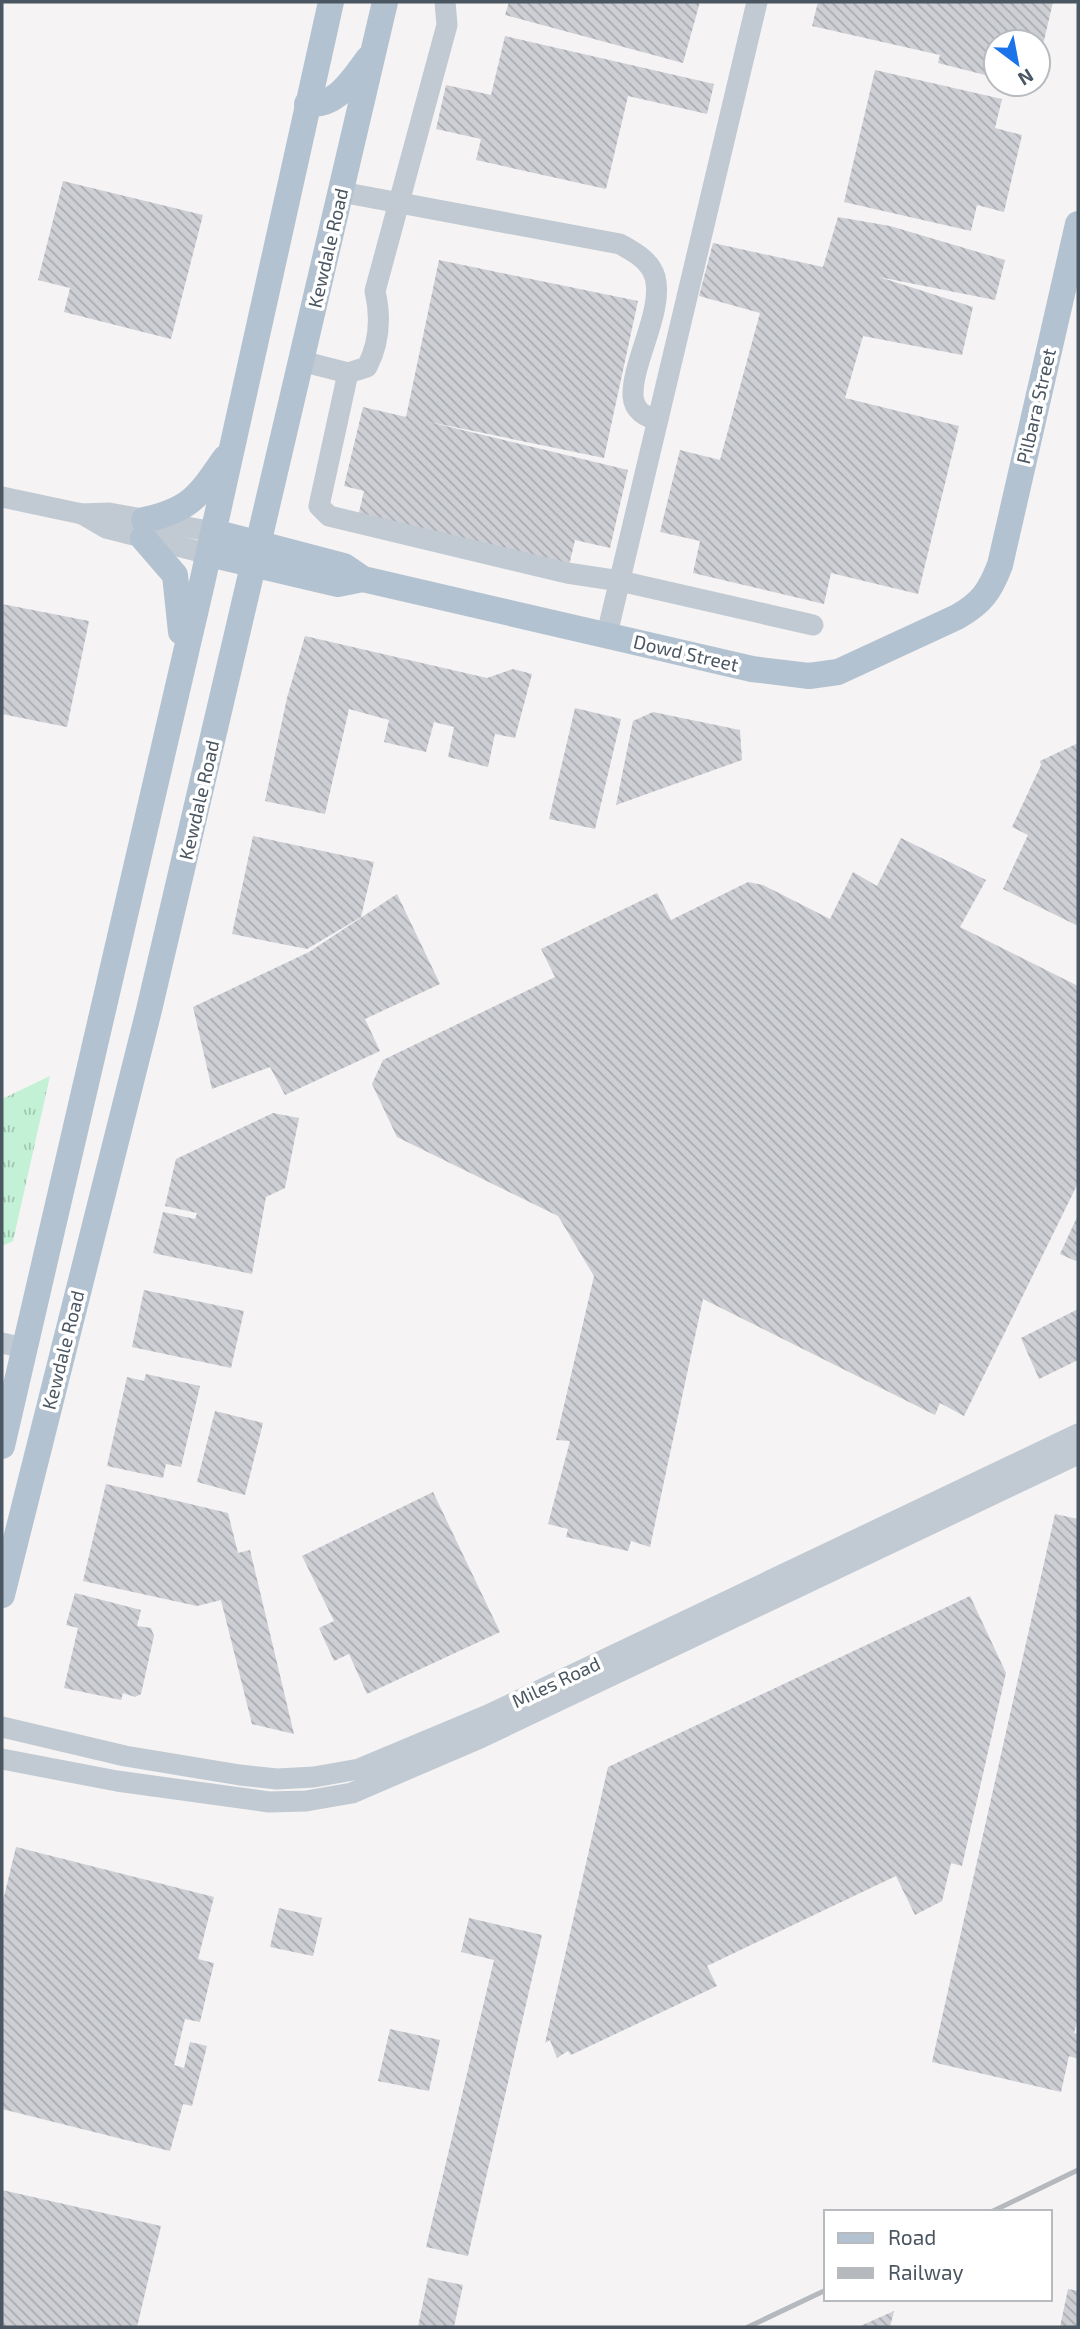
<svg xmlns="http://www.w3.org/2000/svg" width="1080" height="2329" viewBox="0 0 1080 2329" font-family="'Exo 2',sans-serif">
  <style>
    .grass { fill: url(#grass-tufts) }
    .building { fill: url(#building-back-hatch) }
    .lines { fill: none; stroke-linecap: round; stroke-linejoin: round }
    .minor { stroke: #c1cad2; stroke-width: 21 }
    .major { stroke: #b3c2d1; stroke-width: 26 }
    .rail { stroke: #b5b8bd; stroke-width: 5 }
    .labels { text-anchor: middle; stroke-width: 7; stroke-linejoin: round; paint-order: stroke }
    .street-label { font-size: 19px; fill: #4a5661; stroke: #fff }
  </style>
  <defs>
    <pattern id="grass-tufts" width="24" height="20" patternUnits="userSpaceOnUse" patternTransform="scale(1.75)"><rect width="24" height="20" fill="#c3f1d5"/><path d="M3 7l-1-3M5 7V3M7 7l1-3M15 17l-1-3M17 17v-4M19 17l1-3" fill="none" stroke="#a0c6b0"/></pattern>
    <pattern id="building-back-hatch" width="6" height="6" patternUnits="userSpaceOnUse" patternTransform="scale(1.75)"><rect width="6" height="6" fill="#cdcfd5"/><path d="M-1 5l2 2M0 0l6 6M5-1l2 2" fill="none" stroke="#a8abb0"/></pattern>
  </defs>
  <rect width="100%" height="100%" fill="#f5f3f3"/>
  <path class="grass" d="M 50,1076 L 13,1241 L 2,1246 L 2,1099 Z"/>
  <g class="building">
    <path d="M 509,2 L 700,2 L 683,63 L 505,15 Z"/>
    <path d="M 818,2 L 1053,2 L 1039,62 L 1038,42 L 996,42 L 996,69 L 991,68 L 989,76 L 938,63 L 940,55 L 812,26 Z"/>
    <path d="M 505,36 L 714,84 L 707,114 L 628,96 L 606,189 L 476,160 L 481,139 L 436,129 L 446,85 L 491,95 Z"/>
    <path d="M 875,70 L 1002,99 L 995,128 L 1022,135 L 1004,212 L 977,205 L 971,231 L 844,202 Z"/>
    <path d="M 63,181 L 203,215 L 171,339 L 64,312 L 70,288 L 38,280 Z"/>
    <path d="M 838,217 L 890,226 L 1005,260 L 995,300 L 879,277 L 973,307 L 962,355 L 863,336 L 845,398 L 959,426 L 918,594 L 831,573 L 824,604 L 693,573 L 700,541 L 660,532 L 680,450 L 720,460 L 760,313 L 699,296 L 713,243 L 823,267 Z"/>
    <path d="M 439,260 L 638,301 L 604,458 L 425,421 L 628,470 L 610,548 L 575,540 L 568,570 L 357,521 L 364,491 L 344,486 L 363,407 L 406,417 Z"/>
    <path d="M 2,604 L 89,621 L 67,727 L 2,714 Z"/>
    <path d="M 305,636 L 487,678 L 513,669 L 532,674 L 515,738 L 495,734 L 488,767 L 448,757 L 454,727 L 434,722 L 426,752 L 384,742 L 389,720 L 349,709 L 325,814 L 265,801 L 287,698 Z"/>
    <path d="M 575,708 L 621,719 L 595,829 L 549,819 Z"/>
    <path d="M 653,712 L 740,730 L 742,760 L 616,805 L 633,721 Z"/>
    <path d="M 1078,743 L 1078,926 L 1003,889 L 1028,835 L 1012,827 L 1041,765 L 1040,761 Z"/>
    <path d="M 253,836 L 374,862 L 361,917 L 307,949 L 232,934 Z"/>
    <path d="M 901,838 L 986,880 L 960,927 L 1078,986 L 1078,1183 L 964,1416 L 940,1403 L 935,1415 L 703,1299 L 650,1547 L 631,1541 L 628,1551 L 566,1537 L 568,1529 L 548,1524 L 570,1441 L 556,1440 L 594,1276 L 558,1216 L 397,1137 L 372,1084 L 383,1060 L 555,977 L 541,949 L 657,893 L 671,920 L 748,882 L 763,885 L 830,919 L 853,872 L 877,886 Z"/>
    <path d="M 397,894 L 440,984 L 365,1019 L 380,1051 L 285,1095 L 270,1067 L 212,1089 L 193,1007 L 309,952 Z"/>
    <path d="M 273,1113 L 299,1118 L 285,1188 L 266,1197 L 252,1274 L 153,1253 L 163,1212 L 195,1219 L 197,1213 L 165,1206 L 176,1159 Z"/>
    <path d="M 1078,1215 L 1078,1262 L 1060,1254 Z"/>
    <path d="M 144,1290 L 244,1311 L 231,1368 L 132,1347 Z"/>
    <path d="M 1078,1309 L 1078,1360 L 1039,1379 L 1021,1338 Z"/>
    <path d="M 146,1374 L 200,1386 L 181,1467 L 166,1464 L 163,1478 L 107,1466 L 127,1377 L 144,1381 Z"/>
    <path d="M 215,1411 L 263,1423 L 245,1495 L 197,1482 Z"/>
    <path d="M 106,1484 L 228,1513 L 238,1553 L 250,1550 L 294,1734 L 252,1724 L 221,1600 L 197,1606 L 83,1581 Z"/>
    <path d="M 433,1492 L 500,1632 L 367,1694 L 349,1654 L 334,1661 L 319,1628 L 334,1621 L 302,1556 Z"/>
    <path d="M 1055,1514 L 1078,1519 L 1078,2017 L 1074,2033 L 1078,2034 L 1078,2059 L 1069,2056 L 1061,2092 L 932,2062 Z"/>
    <path d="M 75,1593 L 141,1610 L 137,1626 L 151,1628 L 154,1636 L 141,1694 L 135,1697 L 123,1693 L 121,1700 L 64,1688 L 78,1628 L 66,1625 Z"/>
    <path d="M 970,1596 L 1006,1673 L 962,1866 L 951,1863 L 942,1901 L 915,1915 L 896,1876 L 707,1966 L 717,1986 L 571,2055 L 568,2051 L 557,2058 L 550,2040 L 545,2043 L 608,1767 Z"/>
    <path d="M 16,1847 L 214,1897 L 198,1959 L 214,1963 L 200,2022 L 185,2019 L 174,2065 L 184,2068 L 190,2042 L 207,2046 L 192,2106 L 183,2104 L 170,2151 L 2,2109 L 2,1905 Z"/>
    <path d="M 279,1908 L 322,1918 L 313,1956 L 270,1947 Z"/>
    <path d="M 469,1918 L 542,1935 L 468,2256 L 426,2247 L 494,1960 L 461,1952 Z"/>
    <path d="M 390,2029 L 440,2040 L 429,2091 L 378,2081 Z"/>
    <path d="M 2,2190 L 161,2226 L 137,2327 L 2,2327 Z"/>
    <path d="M 428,2278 L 463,2285 L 454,2327 L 418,2327 Z"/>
    <path d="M 1068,2289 L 1078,2291 L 1078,2327 L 1060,2327 Z"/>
    <path d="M 894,2311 L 890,2327 L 858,2327 Z"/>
  </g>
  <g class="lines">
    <g class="minor">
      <path d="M 341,192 L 620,244 C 634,252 650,260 655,277 C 664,311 632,361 633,396 C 634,410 645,418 658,419"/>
      <path d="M 301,361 L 348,373 L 319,506 L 329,516 L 567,573 L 620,581 L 813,625"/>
      <path d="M 348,373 L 367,367 C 379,344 381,317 375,291 L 447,25 L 445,2"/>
      <path d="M 2,497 L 82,514 L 109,513 L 214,532"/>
      <path d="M 82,514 L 106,528 L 209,554"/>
      <path d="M 607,634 L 757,2"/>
      <path d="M 2,1343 L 24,1348"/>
      <path d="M 2,1727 L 125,1756 L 240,1775 L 277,1779 L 314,1777 L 359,1769 L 488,1715 L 1078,1434"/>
      <path d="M 2,1759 L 117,1781 L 269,1802 L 306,1801 L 352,1793 L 480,1738 L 1078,1454"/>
    </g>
    <g class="major">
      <path d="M 307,104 C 337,107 352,80 368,59"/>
      <path d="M 144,520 C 190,510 199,496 225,458"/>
      <path d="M 214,532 L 344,566 L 363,579 L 752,669 L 809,676 L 838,672 L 957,617 C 982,603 990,591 1000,565 L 1078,224"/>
      <path d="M 143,538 L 175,575 L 181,632"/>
      <path d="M 209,554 L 338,584 L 363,579"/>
      <path d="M 2,1446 L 202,583 L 331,2"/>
      <path d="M 2,1595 L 149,1010 L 385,2"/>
    </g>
    <g class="rail">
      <path d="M 991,2212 L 1078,2170"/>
      <path d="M 748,2327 L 826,2290"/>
    </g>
  </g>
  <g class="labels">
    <g class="street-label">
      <text transform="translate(328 248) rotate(-77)" y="7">Kewdale Road</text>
      <text transform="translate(1036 406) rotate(-77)" y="7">Pilbara Street</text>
      <text transform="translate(686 653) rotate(13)" y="7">Dowd Street</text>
      <text transform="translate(199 800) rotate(-77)" y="7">Kewdale Road</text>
      <text transform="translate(63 1350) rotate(-76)" y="7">Kewdale Road</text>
      <text transform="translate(556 1682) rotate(-25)" y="7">Miles Road</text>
    </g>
  </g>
  <rect width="1080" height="2329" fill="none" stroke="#4a5661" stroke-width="7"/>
  <rect x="824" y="2210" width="228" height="91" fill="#ffffff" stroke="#b7bbc0" stroke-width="2"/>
  <rect x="838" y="2233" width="35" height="10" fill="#b3c2d1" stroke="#b7bbc0" stroke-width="2"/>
  <text x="888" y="2245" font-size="21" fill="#4a5661">Road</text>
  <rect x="838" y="2268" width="35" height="10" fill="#b5b8bd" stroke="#b7bbc0" stroke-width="2"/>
  <text x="888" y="2280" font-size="21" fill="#4a5661">Railway</text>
  <g transform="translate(1017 63) rotate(148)"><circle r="33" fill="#ffffff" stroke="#b7bbc0" stroke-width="2"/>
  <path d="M0-5L12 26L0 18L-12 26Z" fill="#1a73e8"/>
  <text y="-10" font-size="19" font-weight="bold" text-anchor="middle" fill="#4a5661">N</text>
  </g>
</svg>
